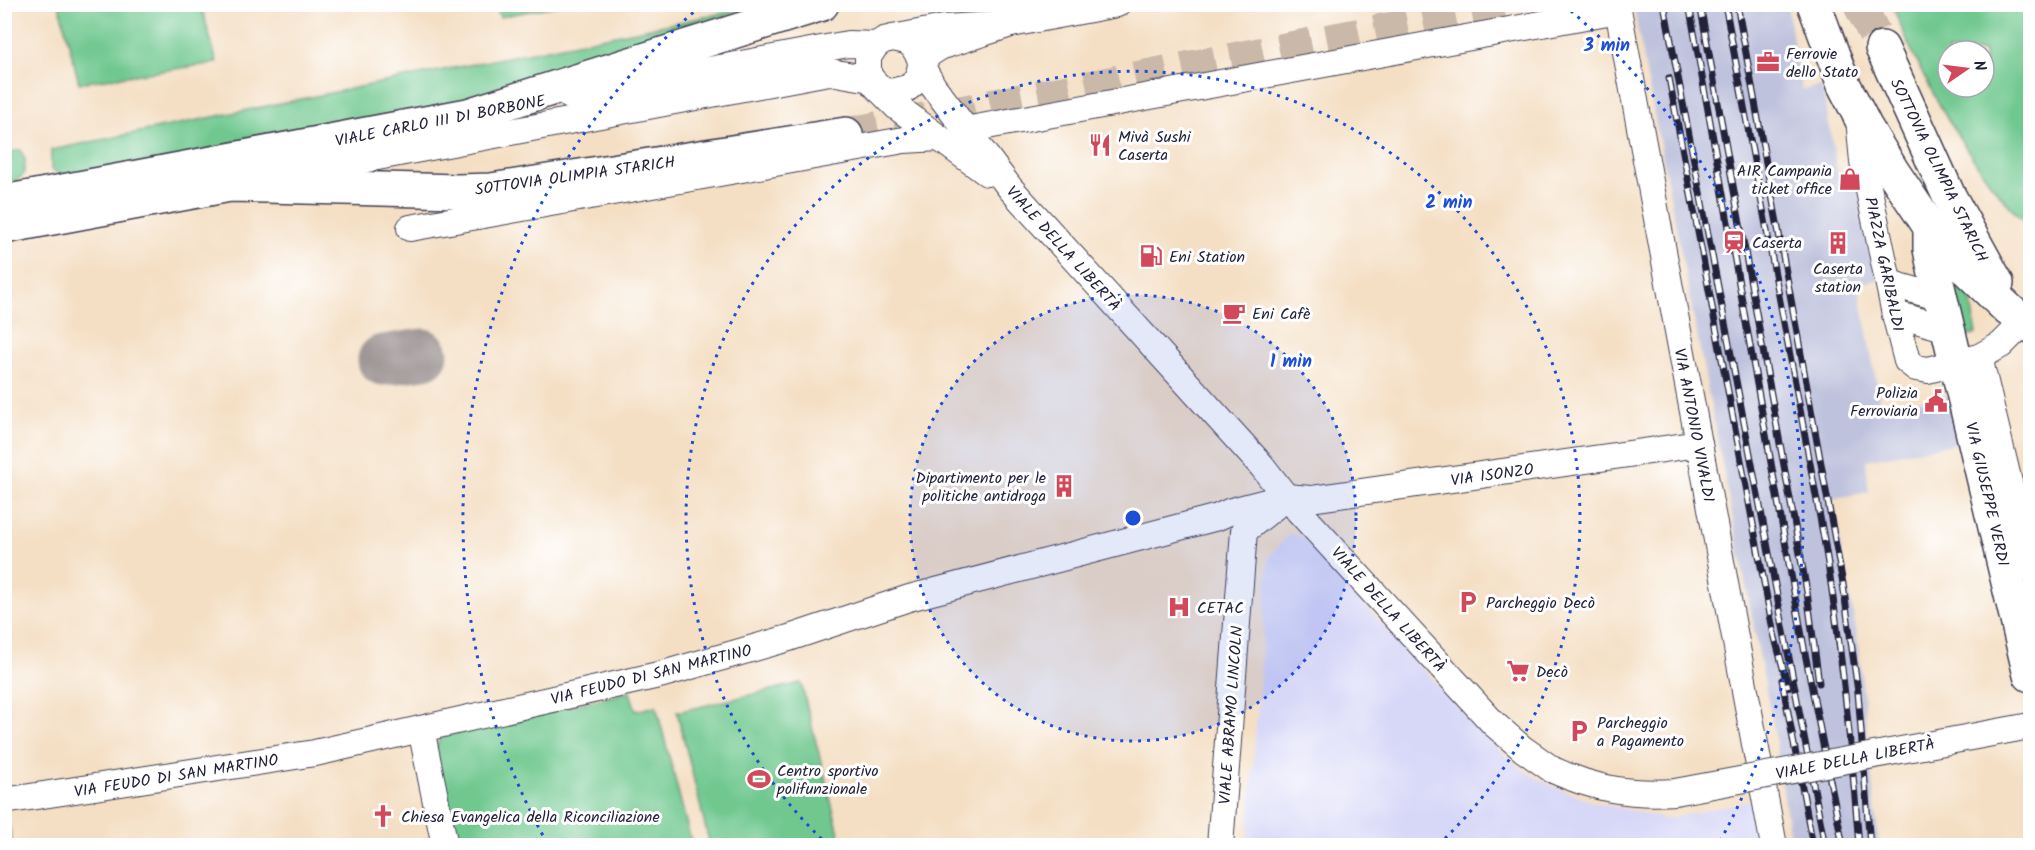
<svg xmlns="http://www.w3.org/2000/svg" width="2035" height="850" viewBox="0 0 2035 850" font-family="Kalam,sans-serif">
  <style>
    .built { fill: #d7d7f8 }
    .industrial { fill: #bfc2dd }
    .green { fill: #6fc88f; stroke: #487565; stroke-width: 1.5; fill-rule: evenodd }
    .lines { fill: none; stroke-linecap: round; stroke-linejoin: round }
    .taxiway { stroke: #8b8080; stroke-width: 51 }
    .major-tunnel { stroke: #cab9a9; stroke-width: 33; stroke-dasharray: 33 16; stroke-linecap: butt }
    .minor-casing { stroke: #423e50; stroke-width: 28 }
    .major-casing { stroke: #423e50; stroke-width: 36 }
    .minor { stroke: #fff; stroke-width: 26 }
    .major { stroke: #fff; stroke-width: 33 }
    .rail-casing { stroke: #22223b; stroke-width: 7 }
    .rail { stroke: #fff; stroke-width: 4.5; stroke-dasharray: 14; stroke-linecap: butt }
    .minor-bridge-casing { stroke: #423e50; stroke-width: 28; stroke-linecap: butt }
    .minor-bridge { stroke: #fff; stroke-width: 26 }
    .ring { fill: none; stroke: #1d4ed8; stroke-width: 3; stroke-dasharray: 3 6 }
    .labels { text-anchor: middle; stroke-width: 6; stroke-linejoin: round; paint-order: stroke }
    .poi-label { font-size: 16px; fill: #22223b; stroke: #fff; text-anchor: start }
    .street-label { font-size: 16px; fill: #22223b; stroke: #fff }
    .centre { fill: #1d4ed8; stroke: #fff; stroke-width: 3 }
    .ring-label { font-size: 18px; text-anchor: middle; font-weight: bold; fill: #1d4ed8; stroke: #fff; stroke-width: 6; stroke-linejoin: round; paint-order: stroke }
  </style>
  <rect width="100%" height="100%" fill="#fff"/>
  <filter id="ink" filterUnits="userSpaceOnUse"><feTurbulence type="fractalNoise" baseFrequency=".0167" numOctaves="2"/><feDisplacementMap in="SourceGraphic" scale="12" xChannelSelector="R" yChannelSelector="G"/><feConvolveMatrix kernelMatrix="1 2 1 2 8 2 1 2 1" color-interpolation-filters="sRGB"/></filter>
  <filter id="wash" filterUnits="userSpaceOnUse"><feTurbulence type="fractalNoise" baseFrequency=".008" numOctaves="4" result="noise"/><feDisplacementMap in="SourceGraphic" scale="24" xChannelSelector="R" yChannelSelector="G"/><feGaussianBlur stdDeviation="1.35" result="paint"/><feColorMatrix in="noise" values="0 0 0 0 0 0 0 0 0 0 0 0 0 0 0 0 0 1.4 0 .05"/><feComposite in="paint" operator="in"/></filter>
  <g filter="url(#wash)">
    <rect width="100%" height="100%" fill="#f4dfc4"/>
    <path class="built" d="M 1289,534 L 1299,535 L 1306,541 L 1466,716 L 1499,750 L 1522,769 L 1543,782 L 1587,800 L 1666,819 L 1752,800 L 1758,845 L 1247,845 L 1269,557 Z"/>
    <path class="industrial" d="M 1633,5 L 1787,5 L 1802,90 L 1822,86 L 1838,174 L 1857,171 L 1878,280 L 1858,284 L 1881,407 L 1949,396 L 1964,442 L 1866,460 L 1869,492 L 1832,499 L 1857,635 L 1879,845 L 1791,845 L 1775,736 Z"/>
    <g class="green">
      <path d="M 59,5 L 201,5 L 217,63 L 79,83 Z"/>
      <path d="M 496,5 L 496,4 L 560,5 L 500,17 Z"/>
      <path d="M 763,5 L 486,97 L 81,177 L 59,174 L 51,169 L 51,150 Z"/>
      <path d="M 1892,5 L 2030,5 L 2030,229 C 2017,213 2001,198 1989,181 C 1949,127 1916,66 1892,5 ZM 1948,51 L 1984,51 L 1984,87 L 1948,87 Z"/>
      <path d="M 21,150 L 25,160 L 24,174 L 15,182 L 5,184 L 5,153 Z"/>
      <path d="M 1946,275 L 1967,276 L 1976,334 L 1958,339 Z"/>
      <path d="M 801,683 L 842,845 L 710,845 L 677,712 Z"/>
      <path d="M 630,692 L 636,711 L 656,706 L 692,845 L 456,845 L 435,747 L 442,736 Z"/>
      <path d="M 4,810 L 5,810 L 13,845 L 5,846 Z"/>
    </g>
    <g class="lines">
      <path class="taxiway" d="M 383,360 L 423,354"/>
    </g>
  </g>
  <g filter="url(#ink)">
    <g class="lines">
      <g class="major-tunnel">
        <path d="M 1859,4 L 1882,48"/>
        <path d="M 846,134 L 1517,4"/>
      </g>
      <g class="minor-casing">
        <g id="minor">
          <path d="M 1028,4 L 1011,24 L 940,47 L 929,54 L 921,65 L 919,74 L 915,82 L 908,88 L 891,92 L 882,90 L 871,79 L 868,72 L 868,57 L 876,45 L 884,40 L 893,38 L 907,41 L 913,46 L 920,58 L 921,65 L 933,86 L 1010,188 L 1262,466 L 1286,497 L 1494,724 L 1523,749 L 1553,770"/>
          <path d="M 1617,4 L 1774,846"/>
          <path d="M 893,38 L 944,28 L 1011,24 L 1117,4"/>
          <path d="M 875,85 L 897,107 L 987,173"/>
          <path d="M 570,96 L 848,44 L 876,45"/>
          <path d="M 1859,118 L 1863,162 L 1895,314 L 1907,361 L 1916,368 L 1928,370 L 1979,357 L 2001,345 L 2013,333 L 2021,320"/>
          <path d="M 965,130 L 1618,10"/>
          <path d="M 271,177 L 818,74 L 830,72 L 871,79"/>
          <path d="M 410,228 L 904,140 L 939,138"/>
          <path d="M 1889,283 L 1941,298"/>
          <path d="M 1895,314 L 1948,329"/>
          <path d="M 1979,357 L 2030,570"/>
          <path d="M 421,729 L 445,846"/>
          <path d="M 4,801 L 315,753 L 663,674 L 789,638 L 909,598 L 1218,517 L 1231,511 L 1286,497 L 1311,499 L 1699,444"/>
          <path d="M 1220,846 L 1244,531 L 1279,503"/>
        </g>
      </g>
      <g class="major-casing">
        <g id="major">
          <path d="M 1814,4 L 1844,85 L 1865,126 L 1893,172 L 1930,227 L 1957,260 L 2009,310 L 2030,326"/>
          <path d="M 1882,48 L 1948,194 L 1997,283"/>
          <path d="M 4,202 L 468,115 L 822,4"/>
          <path d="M 4,227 L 230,185 L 458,191 L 491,190 L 846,134"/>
          <path d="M 1930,227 L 1930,249 L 1935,274 L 2030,675"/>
        </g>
      </g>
      <use href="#minor" class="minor"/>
      <use href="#major" class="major"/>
      <g class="rail-casing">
        <g id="rail">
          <path d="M 1664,4 L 1825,846"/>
          <path d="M 1689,4 L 1805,653 L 1843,846"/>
          <path d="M 1700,4 L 1807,592 L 1819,683"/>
          <path d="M 1725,4 L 1824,539 C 1841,641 1851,743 1859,846"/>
          <path d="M 1737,4 L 1843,584 L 1858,692 L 1870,846"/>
          <path d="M 1669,78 L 1773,630 L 1788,687"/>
          <path d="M 1782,680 L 1813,846"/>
        </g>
      </g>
      <use href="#rail" class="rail"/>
      <g class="minor-bridge-casing">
        <path id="minor-bridge" d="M 1553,770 C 1595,789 1630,795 1675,792 L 2030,726"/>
      </g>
      <use href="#minor-bridge" class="minor-bridge"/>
    </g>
  </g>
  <circle cx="1133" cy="518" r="223" fill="#1d4ed8" fill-opacity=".12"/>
  <g class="ring">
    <circle cx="1133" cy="518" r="223"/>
    <path d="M828 845A447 447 0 1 1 1438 845"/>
    <path d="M547 843A670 670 0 0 1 702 5M1564 5A670 670 0 0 1 1719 843"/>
  </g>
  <defs>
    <g id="office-bare" transform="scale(1.8)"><path d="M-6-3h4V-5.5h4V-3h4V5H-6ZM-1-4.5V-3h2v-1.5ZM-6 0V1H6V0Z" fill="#d1495b" stroke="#fff" stroke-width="2.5" paint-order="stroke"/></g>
    <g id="restaurant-bare" transform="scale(1.8)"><path d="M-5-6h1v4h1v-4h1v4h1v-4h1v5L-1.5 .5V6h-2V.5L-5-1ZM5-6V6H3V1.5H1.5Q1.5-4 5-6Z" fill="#d1495b" stroke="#fff" stroke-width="2.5" paint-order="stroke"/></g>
    <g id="shop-bare" transform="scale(1.8)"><path d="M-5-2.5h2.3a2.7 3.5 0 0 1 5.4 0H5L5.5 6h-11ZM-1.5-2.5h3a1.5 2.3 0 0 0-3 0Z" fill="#d1495b" stroke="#fff" stroke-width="2.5" paint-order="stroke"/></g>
    <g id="station-bare" transform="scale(1.8)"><path d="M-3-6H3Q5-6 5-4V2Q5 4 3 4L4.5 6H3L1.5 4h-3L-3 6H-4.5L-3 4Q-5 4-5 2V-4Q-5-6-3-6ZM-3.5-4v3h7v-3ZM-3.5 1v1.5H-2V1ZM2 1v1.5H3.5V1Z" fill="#d1495b" stroke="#fff" stroke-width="2.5" paint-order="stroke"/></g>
    <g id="building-bare" transform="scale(1.8)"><path d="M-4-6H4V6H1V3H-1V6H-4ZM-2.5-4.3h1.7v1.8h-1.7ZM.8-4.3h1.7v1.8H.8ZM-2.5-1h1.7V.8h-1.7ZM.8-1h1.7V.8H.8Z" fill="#d1495b" stroke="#fff" stroke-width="2.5" paint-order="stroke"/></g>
    <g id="fuel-bare" transform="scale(1.8)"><path d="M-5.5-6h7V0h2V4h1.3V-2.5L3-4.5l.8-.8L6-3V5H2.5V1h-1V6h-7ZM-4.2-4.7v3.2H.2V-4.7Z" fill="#d1495b" stroke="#fff" stroke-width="2.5" paint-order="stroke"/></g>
    <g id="cafe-bare" transform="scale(1.8)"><path d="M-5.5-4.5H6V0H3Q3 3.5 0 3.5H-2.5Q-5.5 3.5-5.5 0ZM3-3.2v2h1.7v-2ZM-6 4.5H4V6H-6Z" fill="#d1495b" stroke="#fff" stroke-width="2.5" paint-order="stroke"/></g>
    <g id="civic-bare" transform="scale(1.8)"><path d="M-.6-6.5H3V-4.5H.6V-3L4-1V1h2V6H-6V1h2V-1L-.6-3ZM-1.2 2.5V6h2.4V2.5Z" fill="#d1495b" stroke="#fff" stroke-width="2.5" paint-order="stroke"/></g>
    <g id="parking-bare" transform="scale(1.8)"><path d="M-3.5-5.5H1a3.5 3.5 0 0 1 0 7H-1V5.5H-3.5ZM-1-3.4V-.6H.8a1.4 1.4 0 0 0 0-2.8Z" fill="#d1495b" stroke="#fff" stroke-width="2.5" paint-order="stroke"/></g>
    <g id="hospital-bare" transform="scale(1.8)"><path d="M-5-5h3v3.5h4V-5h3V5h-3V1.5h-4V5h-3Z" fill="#d1495b" stroke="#fff" stroke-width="2.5" paint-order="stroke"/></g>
    <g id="supermarket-bare" transform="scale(1.8)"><path d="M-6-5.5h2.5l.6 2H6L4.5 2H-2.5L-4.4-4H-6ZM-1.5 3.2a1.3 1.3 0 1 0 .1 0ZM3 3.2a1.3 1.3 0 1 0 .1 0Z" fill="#d1495b" stroke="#fff" stroke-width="2.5" paint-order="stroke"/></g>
    <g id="stadium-bare" transform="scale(1.8)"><path d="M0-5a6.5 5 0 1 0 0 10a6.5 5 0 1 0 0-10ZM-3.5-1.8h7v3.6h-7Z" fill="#d1495b" stroke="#fff" stroke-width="2.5" paint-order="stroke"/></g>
    <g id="church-bare" transform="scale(1.8)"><path d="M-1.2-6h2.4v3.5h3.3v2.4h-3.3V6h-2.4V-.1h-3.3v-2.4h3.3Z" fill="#d1495b" stroke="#fff" stroke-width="2.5" paint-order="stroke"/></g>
  </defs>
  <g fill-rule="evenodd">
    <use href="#office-bare" x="1768" y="62"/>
    <use href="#restaurant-bare" x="1100" y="145"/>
    <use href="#shop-bare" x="1850" y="179"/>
    <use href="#station-bare" x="1734" y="242"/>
    <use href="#building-bare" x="1838" y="243"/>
    <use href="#fuel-bare" x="1151" y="256"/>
    <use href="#cafe-bare" x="1234" y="313"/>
    <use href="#civic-bare" x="1936" y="401"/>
    <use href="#building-bare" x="1064" y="486"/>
    <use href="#parking-bare" x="1468" y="602"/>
    <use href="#hospital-bare" x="1179" y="607"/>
    <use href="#supermarket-bare" x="1518" y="671"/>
    <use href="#parking-bare" x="1579" y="731"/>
    <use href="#stadium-bare" x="759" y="779"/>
    <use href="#church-bare" x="383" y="816"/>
  </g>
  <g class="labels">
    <g class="poi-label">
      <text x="1786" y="59">Ferrovie<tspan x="1786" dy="18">dello Stato</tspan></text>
      <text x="1118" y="142">Mivà Sushi<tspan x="1118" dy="18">Caserta</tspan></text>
      <text x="1832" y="176" text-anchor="end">AIR Campania<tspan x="1832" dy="18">ticket office</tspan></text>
      <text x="1752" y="248">Caserta</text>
      <text x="1169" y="262">Eni Station</text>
      <text x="1838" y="274" text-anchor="middle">Caserta<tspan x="1838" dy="18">station</tspan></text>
      <text x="1252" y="319">Eni Cafè</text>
      <text x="1918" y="398" text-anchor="end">Polizia<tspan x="1918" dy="18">Ferroviaria</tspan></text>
      <text x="1046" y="483" text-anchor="end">Dipartimento per le<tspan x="1046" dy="18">politiche antidroga</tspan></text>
      <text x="1486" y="608">Parcheggio Decò</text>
      <text x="1197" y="613">CETAC</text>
      <text x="1536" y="677">Decò</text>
      <text x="1597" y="728">Parcheggio<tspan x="1597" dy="18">a Pagamento</tspan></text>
      <text x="777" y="776">Centro sportivo<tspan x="777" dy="18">polifunzionale</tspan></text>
      <text x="401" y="822">Chiesa Evangelica della Riconciliazione</text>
    </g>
    <g class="street-label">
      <text transform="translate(440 120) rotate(-11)" y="6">VIALE CARLO III DI BORBONE</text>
      <text transform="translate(1940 170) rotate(64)" y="6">SOTTOVIA OLIMPIA STARICH</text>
      <text transform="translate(575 175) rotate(-8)" y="6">SOTTOVIA OLIMPIA STARICH</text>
      <text transform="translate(1064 248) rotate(48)" y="6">VIALE DELLA LIBERTÀ</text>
      <text transform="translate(1885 264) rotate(78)" y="6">PIAZZA GARIBALDI</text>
      <text transform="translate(1695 425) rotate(79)" y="6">VIA ANTONIO VIVALDI</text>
      <text transform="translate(1492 474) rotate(-8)" y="6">VIA ISONZO</text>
      <text transform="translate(1988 494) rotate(77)" y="6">VIA GIUSEPPE VERDI</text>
      <text transform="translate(1389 609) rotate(48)" y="6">VIALE DELLA LIBERTÀ</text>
      <text transform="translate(651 674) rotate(-14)" y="6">VIA FEUDO DI SAN MARTINO</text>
      <text transform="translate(1230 715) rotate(-86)" y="6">VIALE ABRAMO LINCOLN</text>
      <text transform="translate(1855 758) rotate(-11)" y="6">VIALE DELLA LIBERTÀ</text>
      <text transform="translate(176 775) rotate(-9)" y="6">VIA FEUDO DI SAN MARTINO</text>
    </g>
  </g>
  <circle cx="1133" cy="518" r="9" class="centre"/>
  <g class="ring-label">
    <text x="1607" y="51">3 min</text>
    <text x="1449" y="208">2 min</text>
    <text x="1291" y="367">1 min</text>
  </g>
  <rect width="2035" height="850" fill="none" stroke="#fff" stroke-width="24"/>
  <g transform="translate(1966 69) rotate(76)"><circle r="28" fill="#ffffff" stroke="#a7a7b1" stroke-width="1.5"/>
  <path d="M0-4.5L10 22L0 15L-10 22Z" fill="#d1495b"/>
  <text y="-9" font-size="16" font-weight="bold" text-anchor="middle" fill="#22223b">N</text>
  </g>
</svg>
